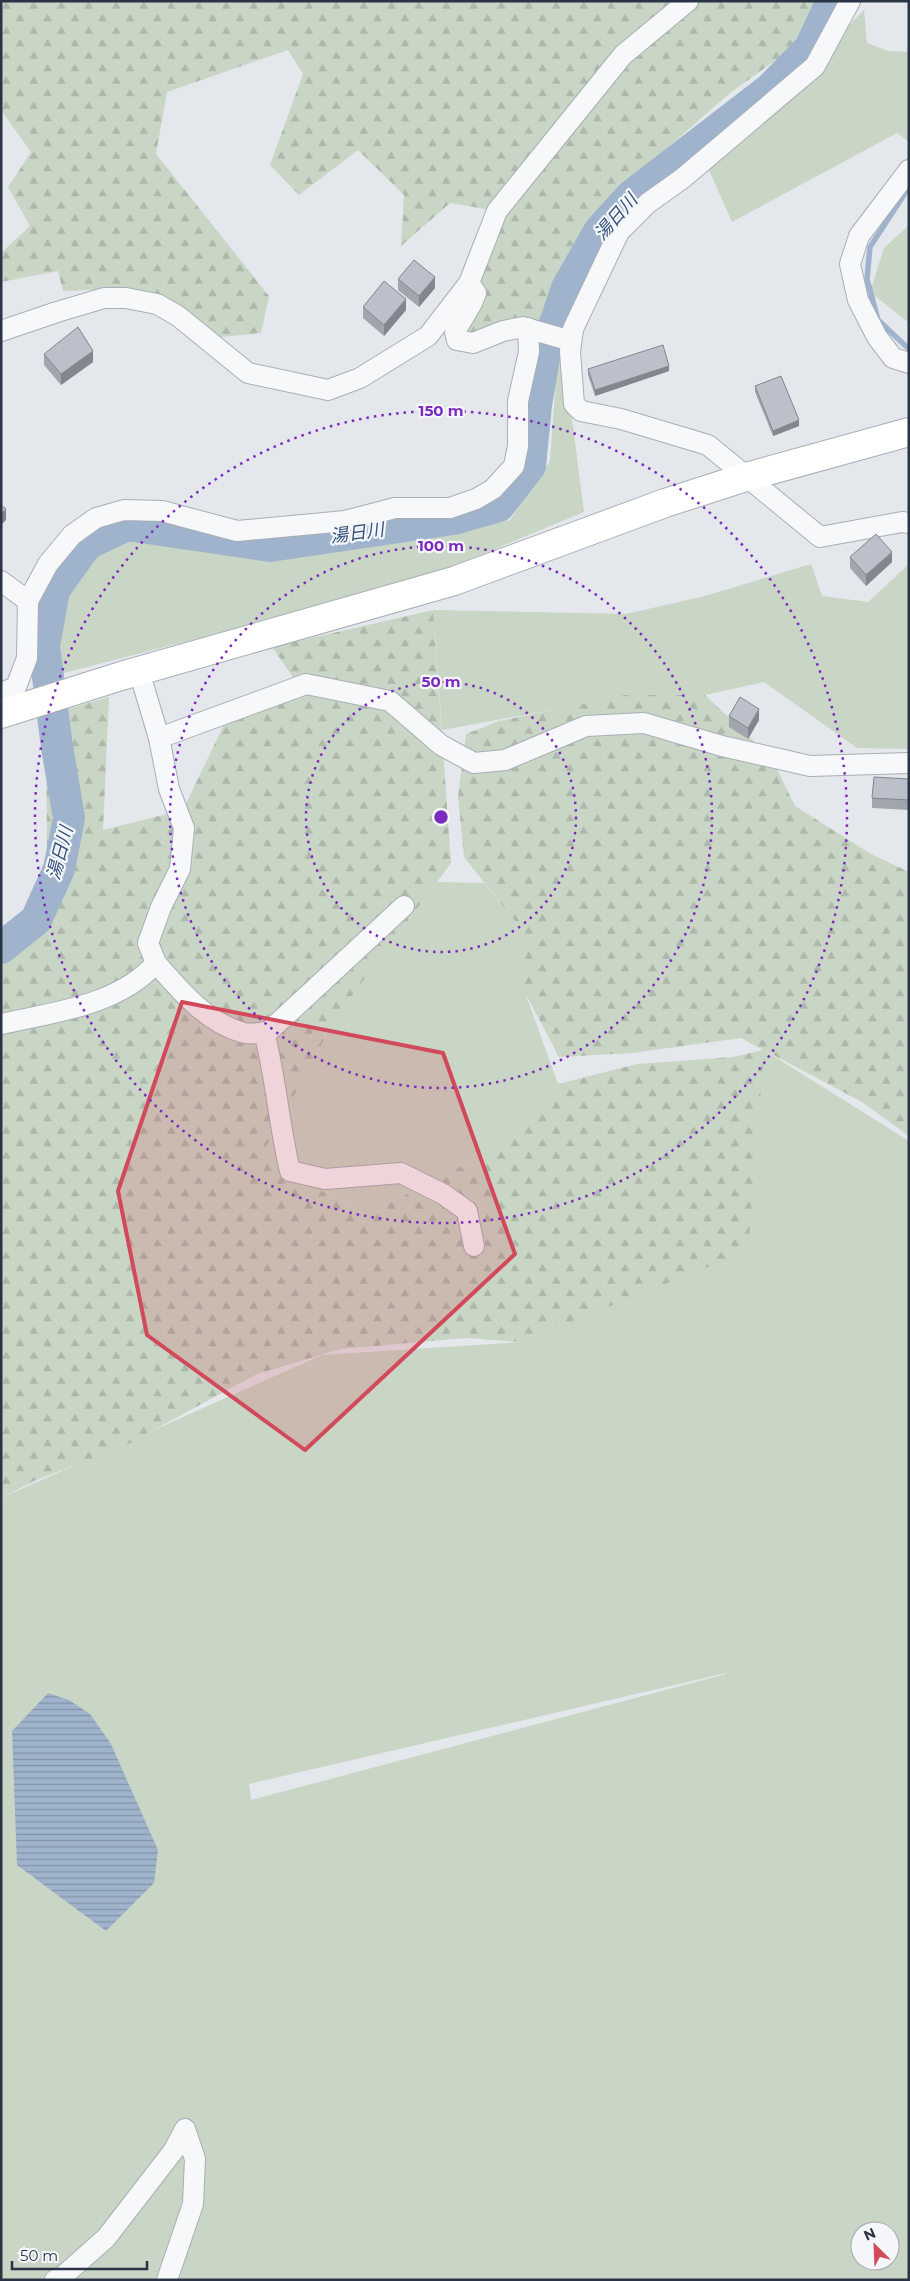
<svg xmlns="http://www.w3.org/2000/svg" width="910" height="2281" viewBox="0 0 910 2281" font-family="Montserrat,'Noto Sans JP',sans-serif">
  <style>
    .grass { fill: #c9d6c5; fill-rule: evenodd }
    .forest { fill: url(#forest-firs) }
    .water { fill: url(#water-rules) }
    .lines { fill: none; stroke-linecap: round; stroke-linejoin: round }
    .stream { stroke: #9fb4cc; stroke-width: 5.5 }
    .river { stroke: #9fb4cc; stroke-width: 32 }
    .street-casing { stroke: #a9aeb7; stroke-width: 22 }
    .secondary-casing { stroke: #a9aeb7; stroke-width: 30 }
    .street { stroke: #f7f8fa; stroke-width: 20 }
    .secondary { stroke: #fff; stroke-width: 28 }
    .wall { fill: #a1a5ae }
    .shaded-wall { fill: #83868d }
    .building { fill: #bbc0ca; stroke: #83868d }
    .marked { fill: #d1495b; fill-opacity: 0.2; stroke: #d1495b; stroke-width: 4; stroke-linejoin: round }
    .ring { fill: none; stroke: #7b2cbf; stroke-width: 2.5; stroke-dasharray: 2.5 5 }
    .labels { text-anchor: middle; stroke-width: 4.5; stroke-linejoin: round; paint-order: stroke }
    .water-label { font-size: 18px; font-style: italic; fill: #34527a; stroke: #f4f6f9 }
    .centre { fill: #7b2cbf; stroke: #f4f6f9; stroke-width: 2.5 }
    .ring-label { font-size: 15px; text-anchor: middle; font-weight: bold; fill: #7b2cbf; stroke: #f4f6f9; stroke-width: 4.5; stroke-linejoin: round; paint-order: stroke }
  </style>
  <defs>
    <pattern id="forest-firs" width="22" height="20" patternUnits="userSpaceOnUse" patternTransform="scale(1.25)"><rect width="22" height="20" fill="#c9d6c5"/><path d="M5 1l3.5 6h-7zM16 11l3.5 6h-7z" fill="#adb8ab"/></pattern>
    <pattern id="water-rules" width="6" height="5" patternUnits="userSpaceOnUse" patternTransform="scale(1.25)"><rect width="6" height="5" fill="#9fb4cc"/><path d="M0 2.5h6" fill="none" stroke="#8293a7"/></pattern>
  </defs>
  <rect width="100%" height="100%" fill="#e4e7ec"/>
  <g class="grass">
    <path d="M 864,10 L 867,43 L 888,51 L 909,52 L 909,142 L 897,133 L 732,222 L 709,170 Z"/>
    <path d="M 909,225 L 909,323 L 870,292 L 884,248 Z"/>
    <path d="M 558,349 L 564,356 L 584,512 L 413,583 L 60,674 L 61,614 L 82,565 L 131,533 L 186,546 L 280,554 L 449,534 L 510,520 L 550,461 Z"/>
    <path d="M 811,564 L 822,596 L 868,602 L 909,564 L 909,749 L 857,748 L 764,682 L 705,695 L 673,695 L 557,709 L 442,730 L 433,610 L 626,614 L 705,596 Z"/>
    <path d="M 437,882 L 484,883 L 525,934 L 527,998 L 558,1084 L 482,1156 L 366,1215 L 261,1157 L 335,1019 Z"/>
    <path d="M 764,1050 L 909,1141 L 909,2280 L 1,2280 L 1,1498 L 322,1355 L 521,1342 ZM 726,1673 L 726,1674 L 251,1800 L 249,1784 ZM 860,2231 L 890,2231 L 890,2261 L 860,2261 Z"/>
  </g>
  <g class="forest">
    <path d="M 1,1 L 820,1 L 791,49 L 730,93 L 666,149 L 549,326 L 462,333 L 497,211 L 450,203 L 401,246 L 404,195 L 358,150 L 299,195 L 270,165 L 303,74 L 288,50 L 167,92 L 156,154 L 269,296 L 261,333 L 221,337 L 133,288 L 63,291 L 58,271 L 1,282 L 1,253 L 30,226 L 8,187 L 31,152 L 1,110 Z"/>
    <path d="M 433,610 L 451,863 L 335,1019 L 261,1157 L 366,1215 L 482,1156 L 558,1084 L 637,1064 L 733,1057 L 763,1050 L 741,1038 L 632,1053 L 559,1057 L 521,985 L 525,934 L 464,857 L 458,797 L 466,734 L 499,721 L 625,695 L 705,695 L 771,757 L 795,806 L 871,854 L 909,872 L 909,1136 L 862,1102 L 764,1050 L 748,1251 L 520,1342 L 465,1338 L 341,1349 L 257,1374 L 126,1445 L 34,1481 L 1,1498 L 1,948 L 25,929 L 47,851 L 46,715 L 109,697 L 103,830 L 183,810 L 230,712 L 295,680 L 272,647 Z"/>
  </g>
  <path class="water" d="M 48,1693 L 69,1700 L 90,1714 L 111,1744 L 158,1850 L 154,1883 L 106,1931 L 17,1865 L 12,1731 Z"/>
  <g class="lines">
    <path class="stream" d="M 909,187 L 870,247 L 867,279 L 878,320 L 909,349"/>
    <path class="river" d="M 1,948 L 36,920 L 59,869 L 69,818 L 57,747 L 44,646 L 54,590 L 87,544 L 127,525 L 270,546 L 453,519 L 499,506 L 530,466 L 536,405 L 544,357 L 567,288 L 600,230 L 631,196 L 770,89 L 810,48 L 832,1"/>
    <g class="street-casing">
      <g id="street">
        <path d="M 850,1 L 815,66 L 683,178 L 648,203 L 619,232 L 573,329 L 570,352 L 574,404 L 581,411 L 621,419 L 708,445 L 820,537 L 902,522 L 909,523"/>
        <path d="M 909,170 L 859,236 L 850,264 L 858,300 L 877,337 L 893,358 L 909,363"/>
        <path d="M 469,283 L 476,293 L 472,303 L 455,332 L 457,340 L 473,343 L 503,331 L 523,327 L 571,341"/>
        <path d="M 1,331 L 57,312 L 104,298 L 126,298 L 157,304 L 178,316 L 248,373 L 328,390 L 360,378 L 428,336 L 469,283 L 497,211 L 623,55 L 688,1"/>
        <path d="M 1,581 L 28,601 L 48,564 L 72,535 L 96,518 L 124,510 L 162,511 L 237,531 L 345,521 L 395,508 L 450,508 L 476,499 L 493,489 L 514,466 L 518,446 L 518,401 L 529,352 L 528,328"/>
        <path d="M 1,693 L 16,687 L 27,658 L 28,601"/>
        <path d="M 159,738 L 306,684 L 390,701 L 441,745 L 474,763 L 505,760 L 586,726 L 644,723 L 722,746 L 810,766 L 909,763"/>
        <path d="M 156,963 C 179,989 206,1022 241,1032 C 249,1035 260,1033 268,1032 L 404,906"/>
        <path d="M 1,1024 C 54,1012 118,1006 156,963 L 148,943 L 161,907 L 180,869 L 184,828 L 169,789 L 159,738 L 139,671"/>
        <path d="M 264,1032 C 276,1078 279,1125 290,1171 L 325,1179 L 401,1173 L 443,1194 L 467,1211 L 474,1246"/>
        <path d="M 55,2280 L 62,2277 L 106,2238 L 174,2150 L 185,2129 L 195,2159 L 193,2204 L 167,2280"/>
      </g>
    </g>
    <g class="secondary-casing">
      <path id="secondary" d="M 1,714 L 121,676 L 454,581 L 665,503 L 746,477 L 909,432"/>
    </g>
    <use href="#street" class="street"/>
    <use href="#secondary" class="secondary"/>
  </g>
  <g class="wall">
    <path d="M 398,279 L 435,288 L 419,307 L 398,290 Z"/>
    <path d="M 363,307 L 406,310 L 384,336 L 363,318 Z"/>
    <path d="M 44,354 L 93,362 L 61,385 L 44,365 Z"/>
    <path d="M 588,369 L 669,371 L 595,396 L 588,375 Z"/>
    <path d="M 755,386 L 799,426 L 773,436 L 755,392 Z"/>
    <path d="M 850,557 L 892,562 L 866,586 L 850,568 Z"/>
    <path d="M 729,716 L 759,720 L 748,739 L 729,727 Z"/>
    <path d="M 909,779 L 909,810 L 872,808 L 872,798 Z"/>
  </g>
  <g class="shaded-wall">
    <path d="M 435,277 L 435,288 L 419,307 L 419,296 Z"/>
    <path d="M 406,299 L 406,310 L 384,336 L 384,325 Z"/>
    <path d="M 93,351 L 93,362 L 61,385 L 61,374 Z"/>
    <path d="M 669,366 L 669,371 L 595,396 L 595,390 Z"/>
    <path d="M 799,420 L 799,426 L 773,436 L 773,431 Z"/>
    <path d="M 6,509 L 6,520 L 1,525 L 1,514 Z"/>
    <path d="M 892,552 L 892,562 L 866,586 L 866,575 Z"/>
    <path d="M 759,709 L 759,720 L 748,739 L 748,728 Z"/>
  </g>
  <g class="building">
    <path d="M 414,260 L 435,277 L 419,296 L 398,279 Z"/>
    <path d="M 384,281 L 406,299 L 384,325 L 363,307 Z"/>
    <path d="M 78,327 L 93,351 L 61,374 L 44,354 Z"/>
    <path d="M 663,345 L 669,366 L 595,390 L 588,369 Z"/>
    <path d="M 781,376 L 799,420 L 773,431 L 755,386 Z"/>
    <path d="M 1,505 L 6,509 L 1,514 Z"/>
    <path d="M 876,534 L 892,552 L 866,575 L 850,557 Z"/>
    <path d="M 740,697 L 759,709 L 748,728 L 729,716 Z"/>
    <path d="M 874,777 L 909,779 L 909,800 L 872,798 Z"/>
  </g>
  <path class="marked" d="M 182,1002 L 443,1053 L 515,1254 L 305,1450 L 147,1335 L 118,1191 Z"/>
  <g class="ring">
    <circle cx="441" cy="817" r="135"/>
    <circle cx="441" cy="817" r="271"/>
    <circle cx="441" cy="817" r="406"/>
  </g>
  <g class="labels">
    <g class="water-label">
      <text transform="translate(616 217) rotate(-49)" y="6">湯日川</text>
      <text transform="translate(357 533) rotate(-8)" y="6">湯日川</text>
      <text transform="translate(60 853) rotate(-75)" y="6">湯日川</text>
    </g>
  </g>
  <circle cx="441" cy="817" r="8" class="centre"/>
  <g class="ring-label">
    <text x="441" y="416">150 m</text>
    <text x="441" y="551">100 m</text>
    <text x="441" y="687">50 m</text>
  </g>
  <rect width="910" height="2281" fill="none" stroke="#2b3445" stroke-width="5"/>
  <g transform="translate(875 2246) rotate(336)"><circle r="24" fill="#f4f6f9" stroke="#a4a8b1"/>
  <path d="M0-4L9 19L0 12L-9 19Z" fill="#d1495b"/>
  <text y="-8" font-size="14" font-weight="bold" text-anchor="middle" fill="#2b3445">N</text>
  </g>
  <path d="M12 2261v8h135v-8" fill="none" stroke="#2b3445" stroke-width="2.5"/>
  <text x="20" y="2261" font-size="15" fill="#2b3445" stroke="#f4f6f9" stroke-width="4" paint-order="stroke">50 m</text>
</svg>
